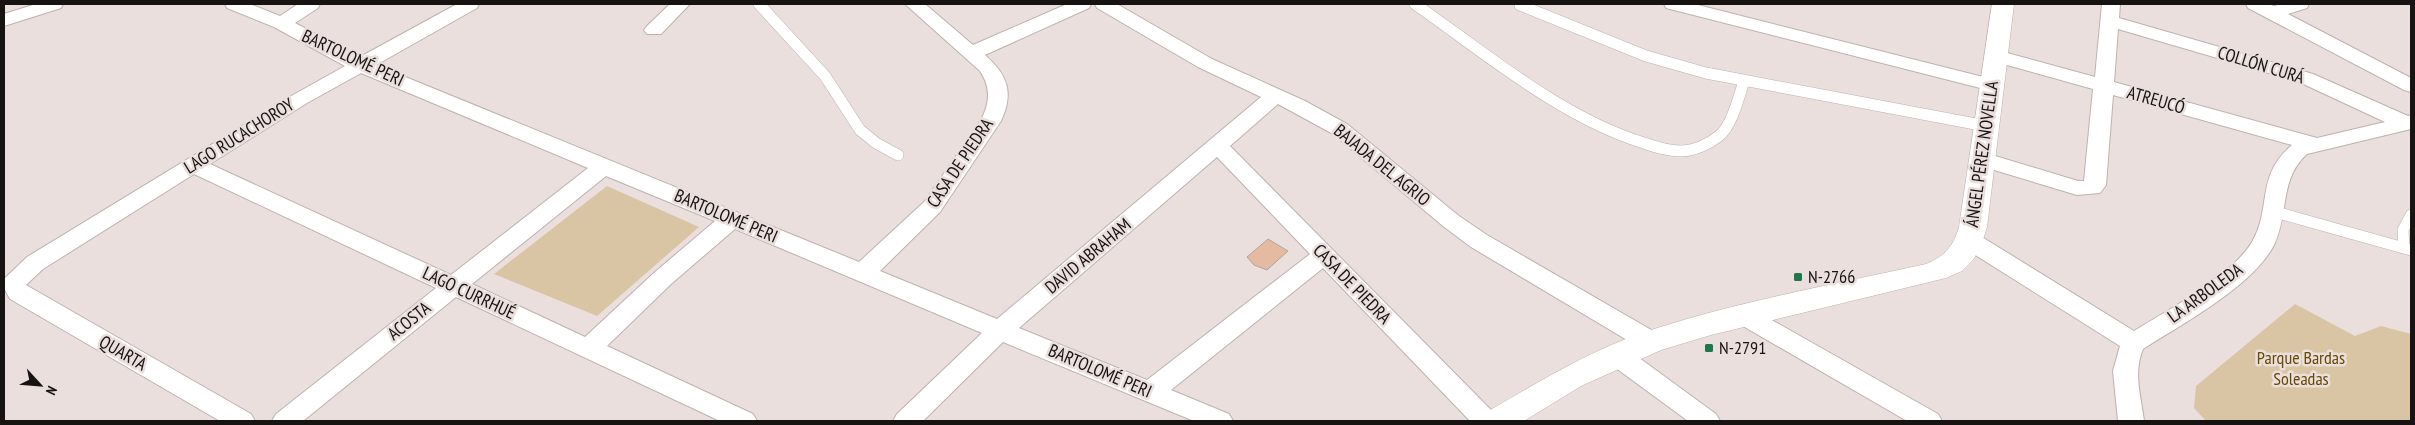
<svg xmlns="http://www.w3.org/2000/svg" width="2415" height="425" viewBox="0 0 2415 425" font-family="'PT Sans Narrow',sans-serif">
  <style>
    .green { fill: #d9c5a4 }
    .building { fill: #e4bba1; stroke: #ada59f }
    .lines { fill: none; stroke-linecap: round; stroke-linejoin: round }
    .lane-casing { stroke: #bcb2b0; stroke-width: 12 }
    .street-casing { stroke: #bcb2b0; stroke-width: 2 }
    .secondary-casing { stroke: #bcb2b0; stroke-width: 1 }
    .lane { stroke: #fff; stroke-width: 11 }
    .street { fill: #fff; fill-rule: evenodd }
    .secondary { fill: #fff; fill-rule: evenodd }
    .poi-dot { fill: #1e774b; stroke: #eadfdd; stroke-width: 2 }
    .labels { text-anchor: middle; stroke-width: 5; stroke-linejoin: round; paint-order: stroke }
    .street-label { font-size: 18px; fill: #171313; stroke: #eadfdd }
    .poi-label { font-size: 18px; fill: #171313; stroke: #eadfdd; text-anchor: start }
    .park-label { font-size: 18px; fill: #674800; stroke: #eadfdd }
  </style>
  <rect width="100%" height="100%" fill="#eadfdd"/>
  <g class="green">
    <path d="M 607,186 L 699,227 L 597,316 L 494,274 Z"/>
    <path d="M 2295,304 L 2355,336 L 2381,326 L 2411,334 L 2411,421 L 2206,421 L 2194,408 L 2196,386 Z"/>
  </g>
  <path class="building" d="M 1268,239 L 1288,251 L 1267,270 L 1254,265 L 1247,257 Z"/>
  <g class="lines">
    <g class="lane-casing">
      <g id="lane">
        <path d="M 759,4 L 825,76 L 860,130 L 876,143 L 898,155"/>
        <path d="M 1415,4 C 1485,53 1562,118 1644,143 C 1655,147 1670,151 1681,151 C 1694,151 1709,144 1719,136 C 1732,126 1739,96 1744,81"/>
        <path d="M 1520,5 L 1646,56 L 1706,73 L 1986,126"/>
        <path d="M 2272,211 L 2411,250"/>
        <path d="M 2404,248 L 2403,230 L 2411,215"/>
      </g>
    </g>
    <g class="street-casing">
      <g id="street">
        <path d="M 36,4 L 63,4 L 61,8 L 4,26 L 4,14 Z"/>
        <path d="M 225,4 L 250,4 L 280,16 L 298,4 L 320,4 L 318,8 L 295,23 L 360,57 L 457,4 L 479,4 L 477,8 L 376,65 L 859,262 L 924,202 L 981,120 C 990,102 991,88 980,71 L 905,4 L 925,4 L 973,45 L 1067,4 L 1091,4 L 1089,8 L 985,55 C 1008,75 1014,93 1001,121 L 940,212 L 880,271 L 997,319 L 1261,97 L 1198,67 L 1097,8 L 1095,4 L 1117,4 L 1212,59 L 1305,101 L 1347,124 L 1459,216 L 1487,235 L 1660,335 L 1663,342 L 1660,349 L 1651,351 L 1642,349 L 1471,247 L 1443,226 L 1333,134 L 1278,104 L 1230,146 L 1495,414 L 1499,421 L 1470,421 L 1323,268 L 1171,390 L 1229,414 L 1233,421 L 1194,421 L 1003,342 L 923,421 L 893,421 L 897,414 L 982,333 L 735,229 L 671,284 L 607,346 L 753,414 L 757,421 L 720,421 L 456,297 L 303,421 L 272,421 L 276,414 L 436,288 L 194,174 L 43,269 L 26,285 L 251,414 L 255,421 L 220,421 L 10,299 L 4,288 L 4,279 L 27,257 L 293,95 L 345,66 L 274,27 L 227,8 ZM 361,73 L 588,168 L 451,275 L 210,164 L 307,103 ZM 1217,157 L 1310,254 L 1147,380 L 1019,328 ZM 606,176 L 715,221 L 655,272 L 585,337 L 472,284 Z"/>
        <path d="M 670,4 L 690,4 L 661,34 L 647,34 L 644,30 L 647,26 Z"/>
        <path d="M 1664,4 L 1694,4 L 1999,81 L 2002,85 L 1999,89 L 1992,91 L 1666,8 Z"/>
        <path d="M 2102,4 L 2120,4 L 2119,18 L 2313,74 L 2408,116 L 2411,115 L 2411,129 L 2307,154 C 2279,179 2289,214 2274,245 C 2253,286 2182,324 2143,349 C 2133,372 2141,397 2144,421 L 2118,421 L 2113,371 L 2120,346 L 1961,246 L 1958,240 L 1961,234 L 1969,232 L 1977,234 L 2134,331 C 2168,310 2232,276 2252,242 C 2272,208 2255,176 2292,145 L 2113,95 L 2106,185 L 2100,193 L 2077,195 L 1974,164 L 1971,159 L 1974,154 L 1982,152 L 2078,181 L 2084,181 L 2093,89 L 1989,60 L 1986,56 L 1989,52 L 1996,50 L 2095,77 ZM 2118,29 L 2299,82 L 2385,122 L 2317,138 L 2114,82 Z"/>
        <path d="M 2246,4 L 2269,4 L 2274,6 L 2282,4 L 2309,4 L 2307,8 L 2288,14 L 2411,78 L 2411,92 L 2404,90 L 2248,8 Z"/>
        <path d="M 1745,307 L 1754,310 L 1938,414 L 1942,421 L 1907,421 L 1736,322 L 1733,316 L 1736,310 Z"/>
        <path d="M 1618,346 L 1627,349 L 1716,414 L 1720,421 L 1688,421 L 1609,363 L 1605,356 L 1609,349 Z"/>
      </g>
    </g>
    <g class="secondary-casing">
      <path id="secondary" d="M 1992,4 L 2014,4 L 1987,227 L 1981,246 L 1973,260 L 1962,271 L 1946,278 L 1711,335 L 1661,350 L 1581,386 L 1524,421 L 1482,421 L 1487,412 C 1537,383 1587,352 1642,333 C 1734,302 1832,285 1926,264 C 1945,256 1953,247 1959,227 Z"/>
    </g>
    <use href="#lane" class="lane"/>
    <use href="#street" class="street"/>
    <use href="#secondary" class="secondary"/>
  </g>
  <g class="poi-dot">
    <rect x="1793" y="272" width="10" height="10" rx="2.5"/>
    <rect x="1704" y="343" width="10" height="10" rx="2.5"/>
  </g>
  <g class="labels">
    <g class="street-label">
      <text transform="translate(353 58) rotate(25)" y="6">BARTOLOMÉ PERI</text>
      <text transform="translate(2261 65) rotate(17)" y="6">COLLÓN CURÁ</text>
      <text transform="translate(2156 100) rotate(16)" y="6">ATREUCÓ</text>
      <text transform="translate(239 136) rotate(-32)" y="6">LAGO RUCACHOROY</text>
      <text transform="translate(1982 154) rotate(-82)" y="6">ÁNGEL PÉREZ NOVELLA</text>
      <text transform="translate(960 163) rotate(-56)" y="6">CASA DE PIEDRA</text>
      <text transform="translate(1382 165) rotate(39)" y="6">BAJADA DEL AGRIO</text>
      <text transform="translate(726 216) rotate(23)" y="6">BARTOLOMÉ PERI</text>
      <text transform="translate(1088 256) rotate(-40)" y="6">DAVID ABRAHAM</text>
      <text transform="translate(1352 284) rotate(46)" y="6">CASA DE PIEDRA</text>
      <text transform="translate(469 293) rotate(25)" y="6">LAGO CURRHUÉ</text>
      <text transform="translate(2205 293) rotate(-36)" y="6">LA ARBOLEDA</text>
      <text transform="translate(409 321) rotate(-39)" y="6">ACOSTA</text>
      <text transform="translate(123 353) rotate(30)" y="6">QUARTA</text>
      <text transform="translate(1100 371) rotate(23)" y="6">BARTOLOMÉ PERI</text>
    </g>
    <g class="poi-label">
      <text x="1808" y="283">N-2766</text>
      <text x="1719" y="354">N-2791</text>
    </g>
    <g class="park-label">
      <text x="2301" y="364">Parque Bardas<tspan x="2301" dy="21">Soleadas</tspan></text>
    </g>
  </g>
  <rect width="2415" height="425" fill="none" stroke="#171313" stroke-width="10"/>
  <g transform="translate(40 385) rotate(116)" stroke="#eadfdd" stroke-width="4" paint-order="stroke">
  <path d="M0-4L9 19L0 12L-9 19Z" fill="#171313"/>
  <text y="-8" font-size="14" font-weight="bold" text-anchor="middle" fill="#171313">N</text>
  </g>
</svg>
